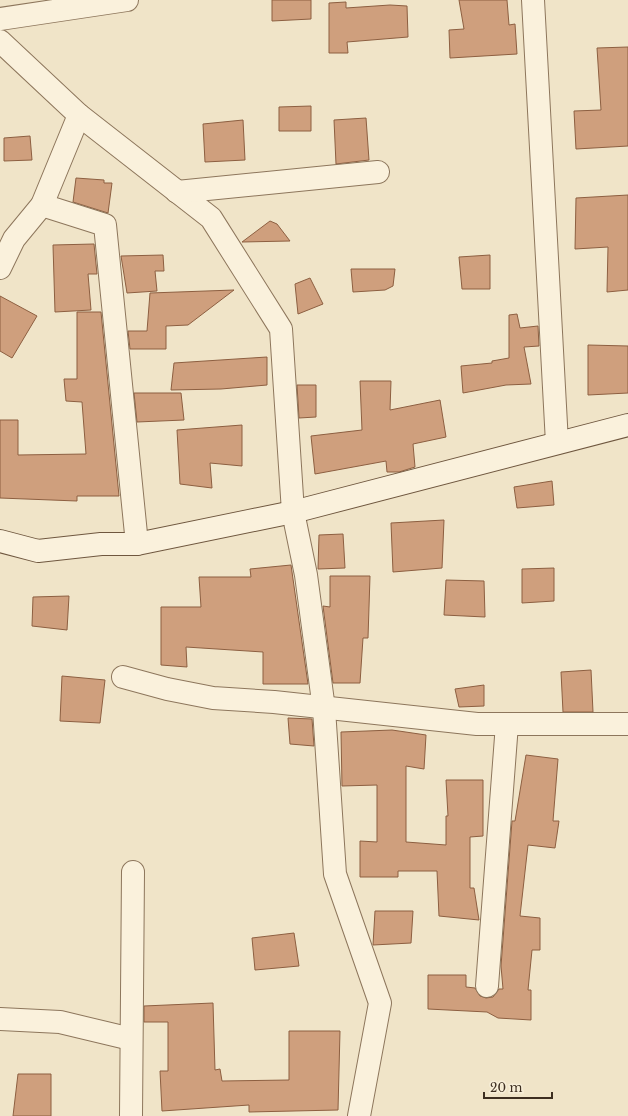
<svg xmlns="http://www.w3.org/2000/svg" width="628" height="1116" viewBox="0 0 628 1116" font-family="'Libre Baskerville',serif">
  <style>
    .building { fill: #cf9f7d; stroke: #8d5f41 }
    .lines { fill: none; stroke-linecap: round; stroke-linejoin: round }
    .street-casing { stroke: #8d765c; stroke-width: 24 }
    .secondary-casing { stroke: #6f573f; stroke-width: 24 }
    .street { stroke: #faf1dc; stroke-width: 22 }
    .secondary { stroke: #faf1dc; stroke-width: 22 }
  </style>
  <rect width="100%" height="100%" fill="#f0e4c8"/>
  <g class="building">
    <path d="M 272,0 L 311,0 L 311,19 L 272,21 Z"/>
    <path d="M 459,0 L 507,0 L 509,25 L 515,24 L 517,54 L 450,58 L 449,30 L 464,29 Z"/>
    <path d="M 346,2 L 346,8 L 390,5 L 407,6 L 408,37 L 347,42 L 348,53 L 329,53 L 329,3 Z"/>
    <path d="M 628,47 L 628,146 L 576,149 L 574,111 L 601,110 L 597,48 Z"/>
    <path d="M 311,106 L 311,131 L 279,131 L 279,107 Z"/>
    <path d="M 366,118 L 369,160 L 336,164 L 334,120 Z"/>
    <path d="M 243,120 L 245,160 L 205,162 L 203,124 Z"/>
    <path d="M 30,136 L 32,160 L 4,161 L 4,138 Z"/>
    <path d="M 76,178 L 104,180 L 104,183 L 112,183 L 108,213 L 73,202 Z"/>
    <path d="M 628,195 L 628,290 L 607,292 L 608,247 L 575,249 L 576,198 Z"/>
    <path d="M 270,221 L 277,224 L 290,241 L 242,242 Z"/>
    <path d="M 94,244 L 97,274 L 88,274 L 91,310 L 55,312 L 53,245 Z"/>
    <path d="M 163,255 L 164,271 L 155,271 L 157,291 L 127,293 L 121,256 Z"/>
    <path d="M 490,255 L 490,289 L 462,289 L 459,257 Z"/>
    <path d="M 351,269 L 395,269 L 393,286 L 385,290 L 353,292 Z"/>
    <path d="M 310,278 L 323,304 L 298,314 L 295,284 Z"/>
    <path d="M 234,290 L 188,325 L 166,326 L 166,349 L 130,349 L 128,331 L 147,331 L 150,293 Z"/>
    <path d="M 0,296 L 37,316 L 12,358 L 0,351 Z"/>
    <path d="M 77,312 L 101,312 L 119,496 L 77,496 L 77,501 L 0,498 L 0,420 L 18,420 L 18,455 L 86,454 L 82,402 L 66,401 L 64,379 L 77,379 Z"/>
    <path d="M 517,314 L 520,328 L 538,326 L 539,346 L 524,347 L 531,384 L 506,385 L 463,393 L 461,366 L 492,363 L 492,361 L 509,358 L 509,315 Z"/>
    <path d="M 588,345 L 628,346 L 628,393 L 588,395 Z"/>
    <path d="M 267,357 L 267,385 L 221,389 L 171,390 L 174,363 Z"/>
    <path d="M 360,381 L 391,381 L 390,410 L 440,400 L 446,437 L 413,444 L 415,467 L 399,472 L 387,472 L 386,461 L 315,474 L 311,436 L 362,430 Z"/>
    <path d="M 297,385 L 316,385 L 316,417 L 299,418 Z"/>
    <path d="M 134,393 L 181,393 L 184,420 L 137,422 Z"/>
    <path d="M 242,425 L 242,466 L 210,463 L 212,488 L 180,484 L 177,430 Z"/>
    <path d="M 552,481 L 554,505 L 517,508 L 514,487 Z"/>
    <path d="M 444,520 L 442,568 L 393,572 L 391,523 Z"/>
    <path d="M 343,534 L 345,568 L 318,569 L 319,535 Z"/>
    <path d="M 291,565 L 308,684 L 263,684 L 263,652 L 186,647 L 187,667 L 161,665 L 161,607 L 201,607 L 199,577 L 251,577 L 250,569 Z"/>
    <path d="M 554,568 L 554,601 L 522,603 L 522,569 Z"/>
    <path d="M 330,576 L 370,576 L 368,638 L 363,638 L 360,683 L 333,683 L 323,606 L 330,607 Z"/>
    <path d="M 446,580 L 484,581 L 485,617 L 444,615 Z"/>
    <path d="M 69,596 L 67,630 L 32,626 L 33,597 Z"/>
    <path d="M 591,670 L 593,712 L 563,712 L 561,672 Z"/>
    <path d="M 62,676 L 105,680 L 100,723 L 60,721 Z"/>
    <path d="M 484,685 L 484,706 L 459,707 L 455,689 Z"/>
    <path d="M 288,718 L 312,719 L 314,746 L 290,744 Z"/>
    <path d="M 392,730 L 426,735 L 424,769 L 406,766 L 406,842 L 446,845 L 446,816 L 448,816 L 446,780 L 483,780 L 483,836 L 470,837 L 470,888 L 474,888 L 479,920 L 439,916 L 437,871 L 398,871 L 398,877 L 360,877 L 360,841 L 377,842 L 377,785 L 342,786 L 341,732 Z"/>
    <path d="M 526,755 L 558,759 L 553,821 L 559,821 L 555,848 L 528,845 L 520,916 L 540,918 L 540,950 L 532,950 L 528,990 L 531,990 L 531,1020 L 498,1018 L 487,1012 L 428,1009 L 428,975 L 466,975 L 466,987 L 475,988 L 480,996 L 486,998 L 493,997 L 499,989 L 503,989 L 501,966 L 512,821 L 515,821 Z"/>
    <path d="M 375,911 L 413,911 L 411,943 L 373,945 Z"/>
    <path d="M 294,933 L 299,966 L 255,970 L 252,938 Z"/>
    <path d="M 213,1003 L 215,1070 L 220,1069 L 222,1081 L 289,1080 L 289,1031 L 340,1031 L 338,1110 L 249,1112 L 249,1105 L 162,1111 L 160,1071 L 168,1071 L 168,1022 L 144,1022 L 144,1006 Z"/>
    <path d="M 18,1074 L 51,1074 L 51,1116 L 13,1116 Z"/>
  </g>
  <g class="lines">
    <g class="street-casing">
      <g id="street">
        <path d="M 533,0 L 557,443"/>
        <path d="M 0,19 L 127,0"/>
        <path d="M 0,41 L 79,115 L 211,218 L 281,329 L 293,512 L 306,575 L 324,709 L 335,874 L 380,1003 L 359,1116"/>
        <path d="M 177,192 L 378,172"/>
        <path d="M 42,205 L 105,225 L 137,544"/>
        <path d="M 0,268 L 14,239 L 42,205 L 79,115"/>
        <path d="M 123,677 L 167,689 L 213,698 L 274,702 L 477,724 L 628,724"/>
        <path d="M 487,986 L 507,724"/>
        <path d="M 0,1019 L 60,1022 L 131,1039"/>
        <path d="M 131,1116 L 133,872"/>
      </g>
    </g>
    <g class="secondary-casing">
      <path id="secondary" d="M 0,541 L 38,551 L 101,544 L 137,544 L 293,512 L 628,425"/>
    </g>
    <use href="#street" class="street"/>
    <use href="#secondary" class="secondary"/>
  </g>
  <path d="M484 1092v6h68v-6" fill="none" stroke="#3d2e20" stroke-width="2"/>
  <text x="490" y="1092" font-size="12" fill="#3d2e20" stroke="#f7eed8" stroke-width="3" paint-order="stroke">20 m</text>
</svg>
